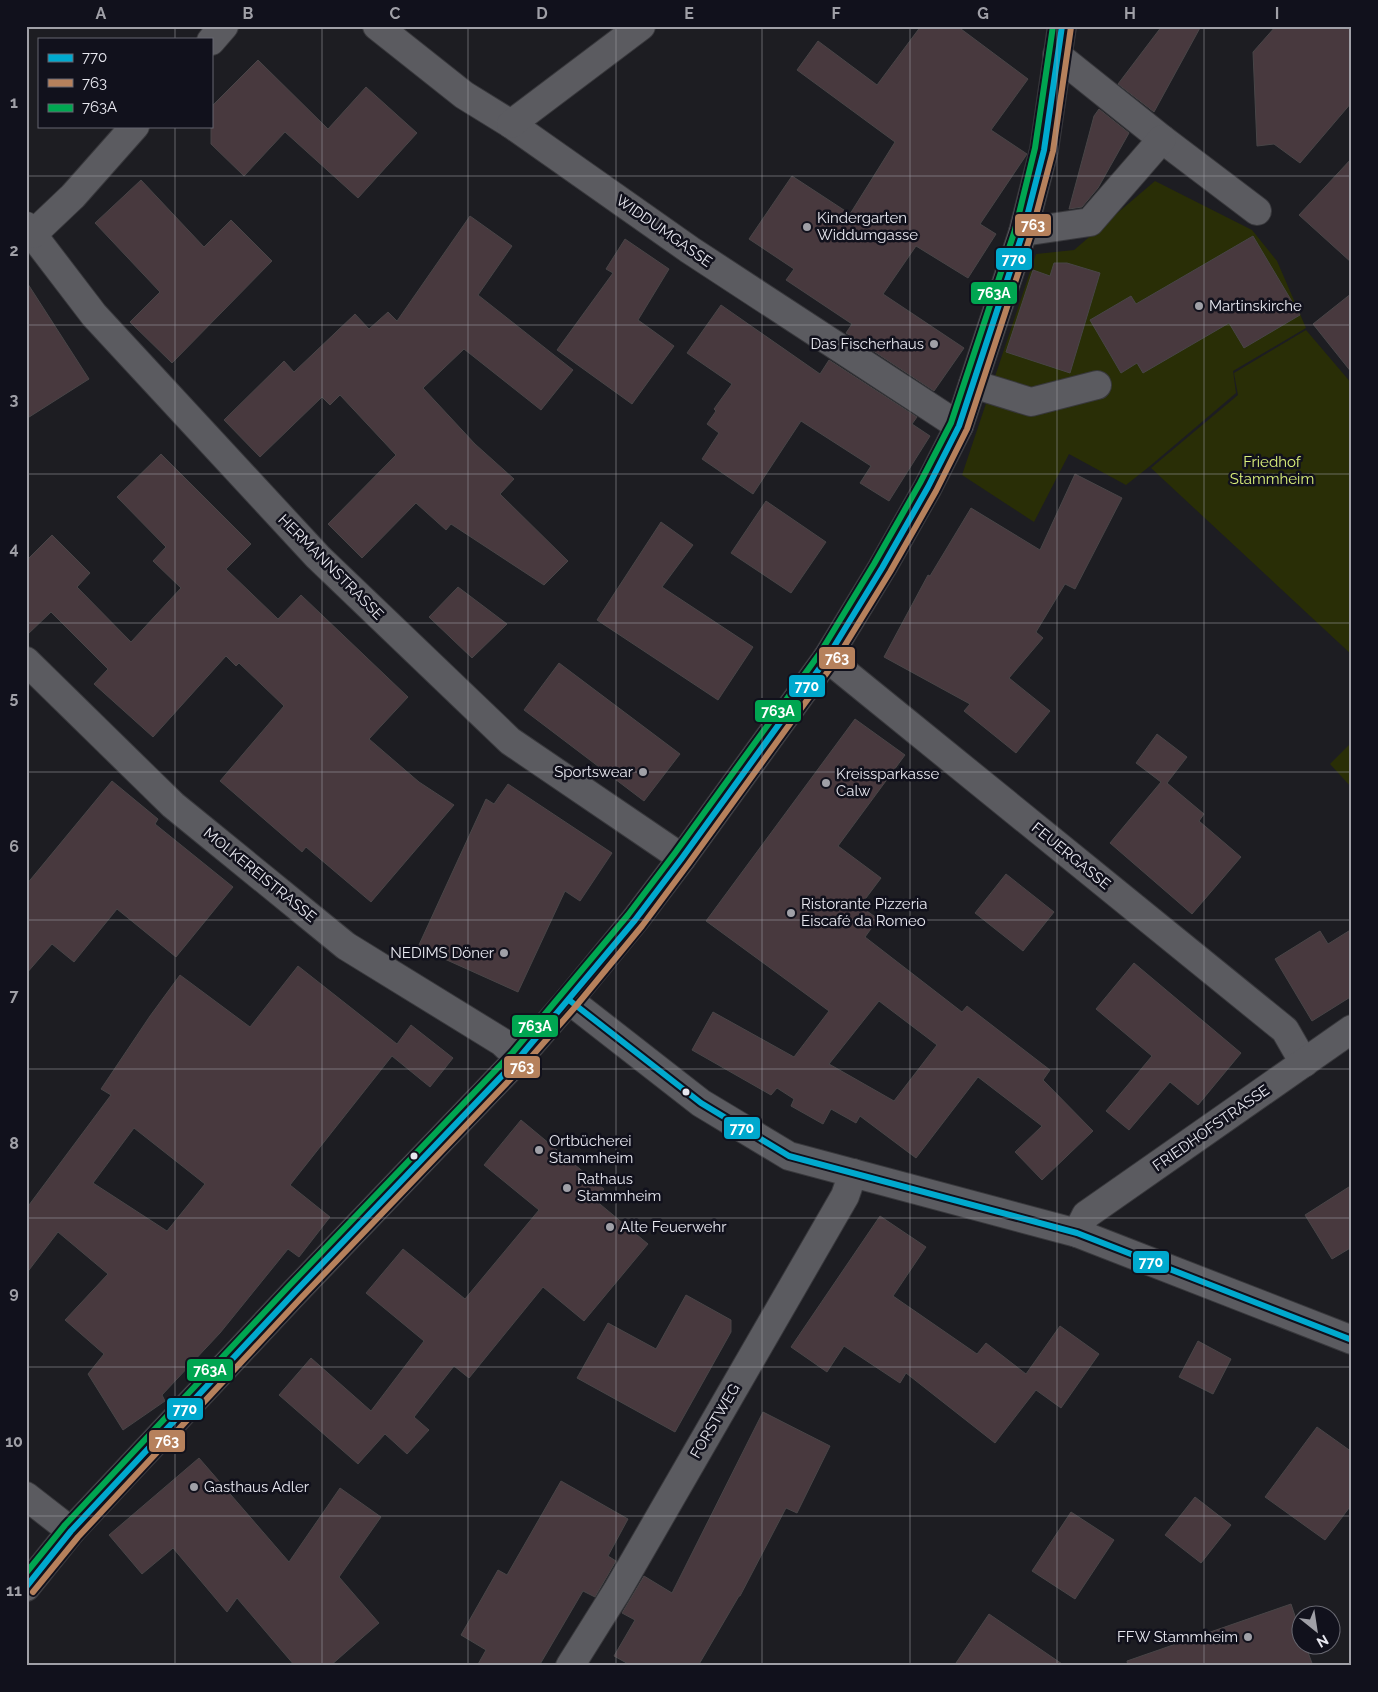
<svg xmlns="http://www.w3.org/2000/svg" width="1378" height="1692" viewBox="0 0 1378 1692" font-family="Raleway,sans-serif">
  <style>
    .green { fill: #292e06 }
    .building { fill: #48393e; stroke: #484547; fill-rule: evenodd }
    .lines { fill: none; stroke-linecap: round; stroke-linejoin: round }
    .minor-casing { stroke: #38383c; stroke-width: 30 }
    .minor { stroke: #5b5b60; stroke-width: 28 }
    .bus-1-casing { stroke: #11111c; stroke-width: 10 }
    .bus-2-casing { stroke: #11111c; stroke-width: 10 }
    .bus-3-casing { stroke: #11111c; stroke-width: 10 }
    .bus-1 { stroke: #00a9ce; stroke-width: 6 }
    .bus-2 { stroke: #b6815c; stroke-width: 6 }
    .bus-3 { stroke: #00a651; stroke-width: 6 }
    .grid { fill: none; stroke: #a0a0a7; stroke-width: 1; stroke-opacity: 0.55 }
    .poi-dot { fill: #a0a0a7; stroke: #11111c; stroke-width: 2 }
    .bus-dot { fill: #e7e7ef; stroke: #11111c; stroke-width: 2 }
    .labels { text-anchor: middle; stroke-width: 5; stroke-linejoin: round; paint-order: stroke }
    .poi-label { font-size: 15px; fill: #e7e7ef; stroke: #11111c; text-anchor: start }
    .street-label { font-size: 15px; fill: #e7e7ef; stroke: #11111c }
    .park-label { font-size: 15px; fill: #dbf07b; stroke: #11111c }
    .line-badge { stroke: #11111c; stroke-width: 2 }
    .badge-label { font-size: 14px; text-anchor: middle; font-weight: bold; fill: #fff }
    .neatline { fill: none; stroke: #a0a0a7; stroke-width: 2 }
    .grid-label { font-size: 16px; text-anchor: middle; font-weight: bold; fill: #a0a0a7 }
  </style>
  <rect width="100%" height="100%" fill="#1d1d22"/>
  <g class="green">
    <path d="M 1155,181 L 1252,230 L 1277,261 L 1306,328 L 1233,371 L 1236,393 L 1150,466 L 1126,485 L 1069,454 L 1034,522 L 962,475 L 1036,254 L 1074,250 Z"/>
    <path d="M 1306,330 L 1352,384 L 1352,655 L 1151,468 L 1238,395 L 1234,373 Z"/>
    <path d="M 1352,742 L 1352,788 L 1330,764 Z"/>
  </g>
  <g class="building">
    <path d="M 921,26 L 957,26 L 1028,79 L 991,130 L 1027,154 L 980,224 L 996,234 L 968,278 L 916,246 L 883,294 L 964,348 L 934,391 L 846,333 L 852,324 L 786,280 L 794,269 L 749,239 L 792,176 L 850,214 L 895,142 L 797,70 L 818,41 L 877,85 Z"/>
    <path d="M 1162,26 L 1201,26 L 1154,112 L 1118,84 Z"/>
    <path d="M 1276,26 L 1352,26 L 1352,102 L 1300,163 L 1274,144 L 1257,146 L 1253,52 Z"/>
    <path d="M 258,60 L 328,129 L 366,87 L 417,133 L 358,198 L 285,132 L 244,176 L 211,144 L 211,107 Z"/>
    <path d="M 1099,109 L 1129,133 L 1098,188 L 1082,207 L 1069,209 L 1094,116 Z"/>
    <path d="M 1352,158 L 1352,263 L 1299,215 Z"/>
    <path d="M 141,180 L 204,247 L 231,220 L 272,261 L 172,363 L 130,322 L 160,292 L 95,223 Z"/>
    <path d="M 470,216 L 512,246 L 478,295 L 573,370 L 541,410 L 464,349 L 423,388 L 475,444 L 514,479 L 500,494 L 568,561 L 544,585 L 451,524 L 446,530 L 416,503 L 362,558 L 328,524 L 396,455 L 340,395 L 330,405 L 322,397 L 260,457 L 224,420 L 284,361 L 294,372 L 355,314 L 369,329 L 388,312 L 397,321 Z"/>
    <path d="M 1253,236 L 1300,315 L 1244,348 L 1229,323 L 1143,373 L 1137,363 L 1121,373 L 1090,320 L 1131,296 L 1136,304 Z"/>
    <path d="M 625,239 L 669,269 L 638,320 L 674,346 L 632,404 L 557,350 L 613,273 L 606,269 Z"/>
    <path d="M 1054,263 L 1067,263 L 1100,273 L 1070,373 L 1006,352 L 1033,270 L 1050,276 Z"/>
    <path d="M 26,281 L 89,379 L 26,419 Z"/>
    <path d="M 1352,293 L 1352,373 L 1313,324 Z"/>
    <path d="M 721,305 L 820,374 L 829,360 L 917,417 L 912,424 L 930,436 L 889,501 L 860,483 L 871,466 L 801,421 L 753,494 L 702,459 L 719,433 L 707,424 L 716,411 L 714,409 L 732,384 L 687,353 Z"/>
    <path d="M 161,454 L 251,544 L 226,569 L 278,619 L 301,595 L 408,697 L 369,739 L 419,782 L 454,805 L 371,902 L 306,847 L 302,852 L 220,781 L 284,706 L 239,663 L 236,666 L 226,656 L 153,737 L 94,684 L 108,669 L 51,612 L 26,636 L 26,561 L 52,535 L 90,573 L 77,587 L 131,642 L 181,588 L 153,561 L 166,547 L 117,497 Z"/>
    <path d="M 1075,474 L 1122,498 L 1075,589 L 1065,584 L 1036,632 L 1043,638 L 1009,678 L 1050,711 L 1016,753 L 964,711 L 970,704 L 884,657 L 928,575 L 930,576 L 971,508 L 1040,550 Z"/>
    <path d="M 766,501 L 826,542 L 791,593 L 731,553 Z"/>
    <path d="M 661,522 L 693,545 L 662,587 L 753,647 L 718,700 L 597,620 Z"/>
    <path d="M 458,587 L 507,624 L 472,658 L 429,617 Z"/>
    <path d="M 559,663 L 680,754 L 644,801 L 524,710 Z"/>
    <path d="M 855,719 L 905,755 L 838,846 L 881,878 L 860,906 L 878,919 L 865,937 L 962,1012 L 967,1006 L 1050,1070 L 1043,1080 L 1093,1131 L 1042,1180 L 1015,1152 L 1042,1126 L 978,1077 L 916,1158 L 860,1116 L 856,1123 L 831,1109 L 823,1124 L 791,1106 L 794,1099 L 777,1088 L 771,1095 L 692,1050 L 713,1012 L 794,1057 L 829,1011 L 706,921 ZM 879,1001 L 937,1045 L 894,1101 L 829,1064 Z"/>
    <path d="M 1157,734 L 1187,757 L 1167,783 L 1204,814 L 1199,821 L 1241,857 L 1192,914 L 1110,843 L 1161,782 L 1136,763 Z"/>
    <path d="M 112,781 L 158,819 L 155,824 L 233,887 L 176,957 L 117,909 L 74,962 L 52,944 L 26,974 L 26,885 Z"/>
    <path d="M 508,784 L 612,853 L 580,901 L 565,891 L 518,992 L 418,947 L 486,799 L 494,804 Z"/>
    <path d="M 1006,874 L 1054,912 L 1023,951 L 975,913 Z"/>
    <path d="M 1352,929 L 1352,996 L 1312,1021 L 1275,959 L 1320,931 L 1328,944 Z"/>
    <path d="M 1134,963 L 1241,1053 L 1198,1105 L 1170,1082 L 1129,1130 L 1106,1111 L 1152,1056 L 1096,1009 Z"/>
    <path d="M 298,966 L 397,1044 L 411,1025 L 453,1058 L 430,1087 L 392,1056 L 290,1185 L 330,1217 L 299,1257 L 288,1249 L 220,1333 L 162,1395 L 165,1401 L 123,1430 L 88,1374 L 104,1354 L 65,1320 L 108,1274 L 58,1232 L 26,1274 L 26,1209 L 111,1095 L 101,1089 L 150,1016 L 180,975 L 250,1027 ZM 134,1128 L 205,1184 L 167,1231 L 93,1183 Z"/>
    <path d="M 521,1120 L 604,1189 L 595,1200 L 648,1244 L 584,1321 L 543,1287 L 469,1378 L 454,1366 L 414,1417 L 429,1430 L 407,1454 L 385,1434 L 358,1464 L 279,1395 L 311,1358 L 371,1411 L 424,1341 L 366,1293 L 403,1249 L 465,1299 L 539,1210 L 484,1165 Z"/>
    <path d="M 1352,1185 L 1352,1247 L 1332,1259 L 1305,1215 Z"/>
    <path d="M 880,1216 L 926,1247 L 893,1296 L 977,1354 L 986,1343 L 1026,1374 L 1060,1326 L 1099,1354 L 1061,1408 L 1036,1390 L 995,1443 L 906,1373 L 900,1383 L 844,1346 L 827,1372 L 791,1347 Z"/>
    <path d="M 686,1295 L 731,1320 L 731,1332 L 675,1432 L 577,1378 L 608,1323 L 656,1349 Z"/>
    <path d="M 1198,1341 L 1231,1359 L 1213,1394 L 1179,1377 Z"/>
    <path d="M 763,1412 L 830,1446 L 797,1513 L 786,1508 L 740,1596 L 739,1596 L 698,1666 L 632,1666 L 614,1656 L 635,1620 L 622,1613 L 644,1576 L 672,1593 Z"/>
    <path d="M 1317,1427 L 1352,1452 L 1352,1504 L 1325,1540 L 1265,1497 Z"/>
    <path d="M 199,1458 L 289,1562 L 340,1488 L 381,1517 L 339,1577 L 379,1623 L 330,1666 L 295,1666 L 237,1598 L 227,1612 L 173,1548 L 142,1574 L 109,1535 Z"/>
    <path d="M 561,1481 L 628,1519 L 608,1556 L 616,1561 L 595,1597 L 583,1591 L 539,1666 L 477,1666 L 486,1650 L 461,1635 L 498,1570 L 507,1575 Z"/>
    <path d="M 1195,1497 L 1231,1525 L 1201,1563 L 1165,1535 Z"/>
    <path d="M 1071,1512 L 1114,1540 L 1075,1599 L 1032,1571 Z"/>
    <path d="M 1291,1604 L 1300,1631 L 1300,1644 L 1305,1644 L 1313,1666 L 1128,1666 L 1127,1661 Z"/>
    <path d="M 989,1614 L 1065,1666 L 954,1666 Z"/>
  </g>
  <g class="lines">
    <g class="minor-casing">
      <g id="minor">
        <path d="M 377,26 L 464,95 L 511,124 L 690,250 L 959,426"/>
        <path d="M 211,41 L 224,26"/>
        <path d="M 1057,55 L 1162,139 L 1257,211"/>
        <path d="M 511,124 L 641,26"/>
        <path d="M 26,226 L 94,315 L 318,557 L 510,741 L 682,858"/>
        <path d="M 1023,232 L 1090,222 L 1162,139"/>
        <path d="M 33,234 L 73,196 L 135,126"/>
        <path d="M 973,384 L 1031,402 L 1097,385"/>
        <path d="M 827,658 L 1285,1030 L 1304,1063"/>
        <path d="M 26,661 L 173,805 L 346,946 L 502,1042 L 519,1058"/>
        <path d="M 569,1000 L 701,1103 L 789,1156 L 1077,1233 L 1352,1340"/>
        <path d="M 1077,1233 L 1086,1215 L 1352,1029"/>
        <path d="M 26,1496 L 71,1531"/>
        <path d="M 26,1587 L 71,1531 L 295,1292 L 519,1058 L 569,1000 L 635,920 L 682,858 L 827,658 L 882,568 L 928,487 L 959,426 L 1023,232 L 1044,150 L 1062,26"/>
        <path d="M 570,1666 L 617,1591 L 845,1196 L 853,1173"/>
      </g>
    </g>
    <use href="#minor" class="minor"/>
    <g class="bus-1-casing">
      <g id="bus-1">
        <path d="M 569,1000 L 701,1103 L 789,1156 L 1077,1233 L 1352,1340"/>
        <path d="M 26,1587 L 71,1531 L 295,1292 L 519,1058 L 635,920 L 682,858 L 827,658 L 882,568 L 928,487 L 959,426 L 1023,232 L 1044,150 L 1062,26"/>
      </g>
    </g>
    <g class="bus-2-casing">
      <path id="bus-2" d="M 33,1592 L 78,1537 L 301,1298 L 525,1064 L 576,1006 L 642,926 L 689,863 L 834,663 L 890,572 L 936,491 L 967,429 L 1031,234 L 1053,151 L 1071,27"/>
    </g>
    <g class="bus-3-casing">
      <path id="bus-3" d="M 26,1573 L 65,1525 L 289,1286 L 513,1052 L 628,915 L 675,853 L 820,653 L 874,564 L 920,483 L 951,423 L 1015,230 L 1035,148 L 1053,26"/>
    </g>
    <use href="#bus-1" class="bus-1"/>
    <use href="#bus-2" class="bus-2"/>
    <use href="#bus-3" class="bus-3"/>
  </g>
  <path class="grid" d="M 175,26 L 175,39M 322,26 L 322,1666M 468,26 L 468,1666M 616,26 L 616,1666M 762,26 L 762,1666M 910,26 L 910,1666M 1057,26 L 1057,1666M 1204,26 L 1204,1666M 175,126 L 175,1666M 26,176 L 1352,176M 26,325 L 1352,325M 26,474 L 1352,474M 26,623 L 1352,623M 26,772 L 1352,772M 26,920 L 1352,920M 26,1069 L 1352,1069M 26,1218 L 1352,1218M 26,1367 L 1352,1367M 26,1516 L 1352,1516"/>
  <g class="poi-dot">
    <circle cx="807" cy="227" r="5"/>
    <circle cx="1199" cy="306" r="5"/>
    <circle cx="934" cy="344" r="5"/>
    <circle cx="643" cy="772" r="5"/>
    <circle cx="826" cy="783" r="5"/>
    <circle cx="791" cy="913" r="5"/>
    <circle cx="504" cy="953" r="5"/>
    <circle cx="539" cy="1150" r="5"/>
    <circle cx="567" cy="1188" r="5"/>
    <circle cx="610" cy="1227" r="5"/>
    <circle cx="194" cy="1487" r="5"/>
    <circle cx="1248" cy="1637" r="5"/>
  </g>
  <g class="bus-dot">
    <circle cx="686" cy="1092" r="4.5"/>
    <circle cx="414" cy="1156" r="4.5"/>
  </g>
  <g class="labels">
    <g class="poi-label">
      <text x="817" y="223">Kindergarten<tspan x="817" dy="17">Widdumgasse</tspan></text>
      <text x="1209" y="311">Martinskirche</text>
      <text x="924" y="349" text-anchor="end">Das Fischerhaus</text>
      <text x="633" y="777" text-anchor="end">Sportswear</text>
      <text x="836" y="779">Kreissparkasse<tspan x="836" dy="17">Calw</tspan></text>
      <text x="801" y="909">Ristorante Pizzeria<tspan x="801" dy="17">Eiscafé da Romeo</tspan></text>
      <text x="494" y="958" text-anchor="end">NEDIMS Döner</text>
      <text x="549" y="1146">Ortbücherei<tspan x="549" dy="17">Stammheim</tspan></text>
      <text x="577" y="1184">Rathaus<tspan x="577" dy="17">Stammheim</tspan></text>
      <text x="620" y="1232">Alte Feuerwehr</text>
      <text x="204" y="1492">Gasthaus Adler</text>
      <text x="1238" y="1642" text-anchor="end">FFW Stammheim</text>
    </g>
    <g class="street-label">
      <text transform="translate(664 231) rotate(35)" y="5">WIDDUMGASSE</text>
      <text transform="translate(331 567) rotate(45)" y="5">HERMANNSTRASSE</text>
      <text transform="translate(1071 856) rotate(39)" y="5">FEUERGASSE</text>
      <text transform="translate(260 875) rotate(39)" y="5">MOLKEREISTRASSE</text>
      <text transform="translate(1211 1128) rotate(-35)" y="5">FRIEDHOFSTRASSE</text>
      <text transform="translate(715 1421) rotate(-60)" y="5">FORSTWEG</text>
    </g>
    <g class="park-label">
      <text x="1272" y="467">Friedhof<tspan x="1272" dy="17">Stammheim</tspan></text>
    </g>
  </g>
  <g class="line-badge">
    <rect x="1014" y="213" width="38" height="24" rx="5" fill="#b6815c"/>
    <rect x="995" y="247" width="38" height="24" rx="5" fill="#00a9ce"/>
    <rect x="970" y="281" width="48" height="24" rx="5" fill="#00a651"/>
    <rect x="818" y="646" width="38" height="24" rx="5" fill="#b6815c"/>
    <rect x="788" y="674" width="38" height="24" rx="5" fill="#00a9ce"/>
    <rect x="754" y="699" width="48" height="24" rx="5" fill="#00a651"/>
    <rect x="511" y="1014" width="48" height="24" rx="5" fill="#00a651"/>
    <rect x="503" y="1055" width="38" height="24" rx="5" fill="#b6815c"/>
    <rect x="723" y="1116" width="38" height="24" rx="5" fill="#00a9ce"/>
    <rect x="1132" y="1250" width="38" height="24" rx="5" fill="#00a9ce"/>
    <rect x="186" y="1358" width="48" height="24" rx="5" fill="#00a651"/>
    <rect x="166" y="1397" width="38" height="24" rx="5" fill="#00a9ce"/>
    <rect x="148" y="1429" width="38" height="24" rx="5" fill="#b6815c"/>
  </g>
  <g class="badge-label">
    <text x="1033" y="230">763</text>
    <text x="1014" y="264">770</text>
    <text x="994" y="298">763A</text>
    <text x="837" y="663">763</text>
    <text x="807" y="691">770</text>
    <text x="778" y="716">763A</text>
    <text x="535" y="1031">763A</text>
    <text x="522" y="1072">763</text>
    <text x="742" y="1133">770</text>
    <text x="1151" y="1267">770</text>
    <text x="210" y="1375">763A</text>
    <text x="185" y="1414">770</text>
    <text x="167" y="1446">763</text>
  </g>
  <rect width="1378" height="1692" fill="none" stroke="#11111c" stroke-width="55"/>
  <rect x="38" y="38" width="175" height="90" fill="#11111c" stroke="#676770"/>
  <rect x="48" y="54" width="25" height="8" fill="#00a9ce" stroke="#676770"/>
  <text x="82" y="62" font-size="15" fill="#e7e7ef">770</text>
  <rect x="48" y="79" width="25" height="8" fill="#b6815c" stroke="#676770"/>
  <text x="82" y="88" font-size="15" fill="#e7e7ef">763</text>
  <rect x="48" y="104" width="25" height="8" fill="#00a651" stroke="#676770"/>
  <text x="82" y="112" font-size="15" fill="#e7e7ef">763A</text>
  <g transform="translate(1316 1630) rotate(150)"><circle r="24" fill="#11111c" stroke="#676770"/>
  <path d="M0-4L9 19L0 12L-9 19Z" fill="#a0a0a7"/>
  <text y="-8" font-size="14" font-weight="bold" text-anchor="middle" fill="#e7e7ef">N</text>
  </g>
  <rect x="28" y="28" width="1322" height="1636" class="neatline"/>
  <g class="grid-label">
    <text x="101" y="19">A</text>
    <text x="248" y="19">B</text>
    <text x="395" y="19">C</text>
    <text x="542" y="19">D</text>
    <text x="689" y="19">E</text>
    <text x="836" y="19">F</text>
    <text x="983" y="19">G</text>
    <text x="1130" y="19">H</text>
    <text x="1277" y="19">I</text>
    <text x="14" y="108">1</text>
    <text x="14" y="256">2</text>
    <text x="14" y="405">3</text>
    <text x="14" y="554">4</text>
    <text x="14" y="703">5</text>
    <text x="14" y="852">6</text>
    <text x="14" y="1001">7</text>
    <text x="14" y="1149">8</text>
    <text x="14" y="1298">9</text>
    <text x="14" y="1447">10</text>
    <text x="14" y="1596">11</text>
  </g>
</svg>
